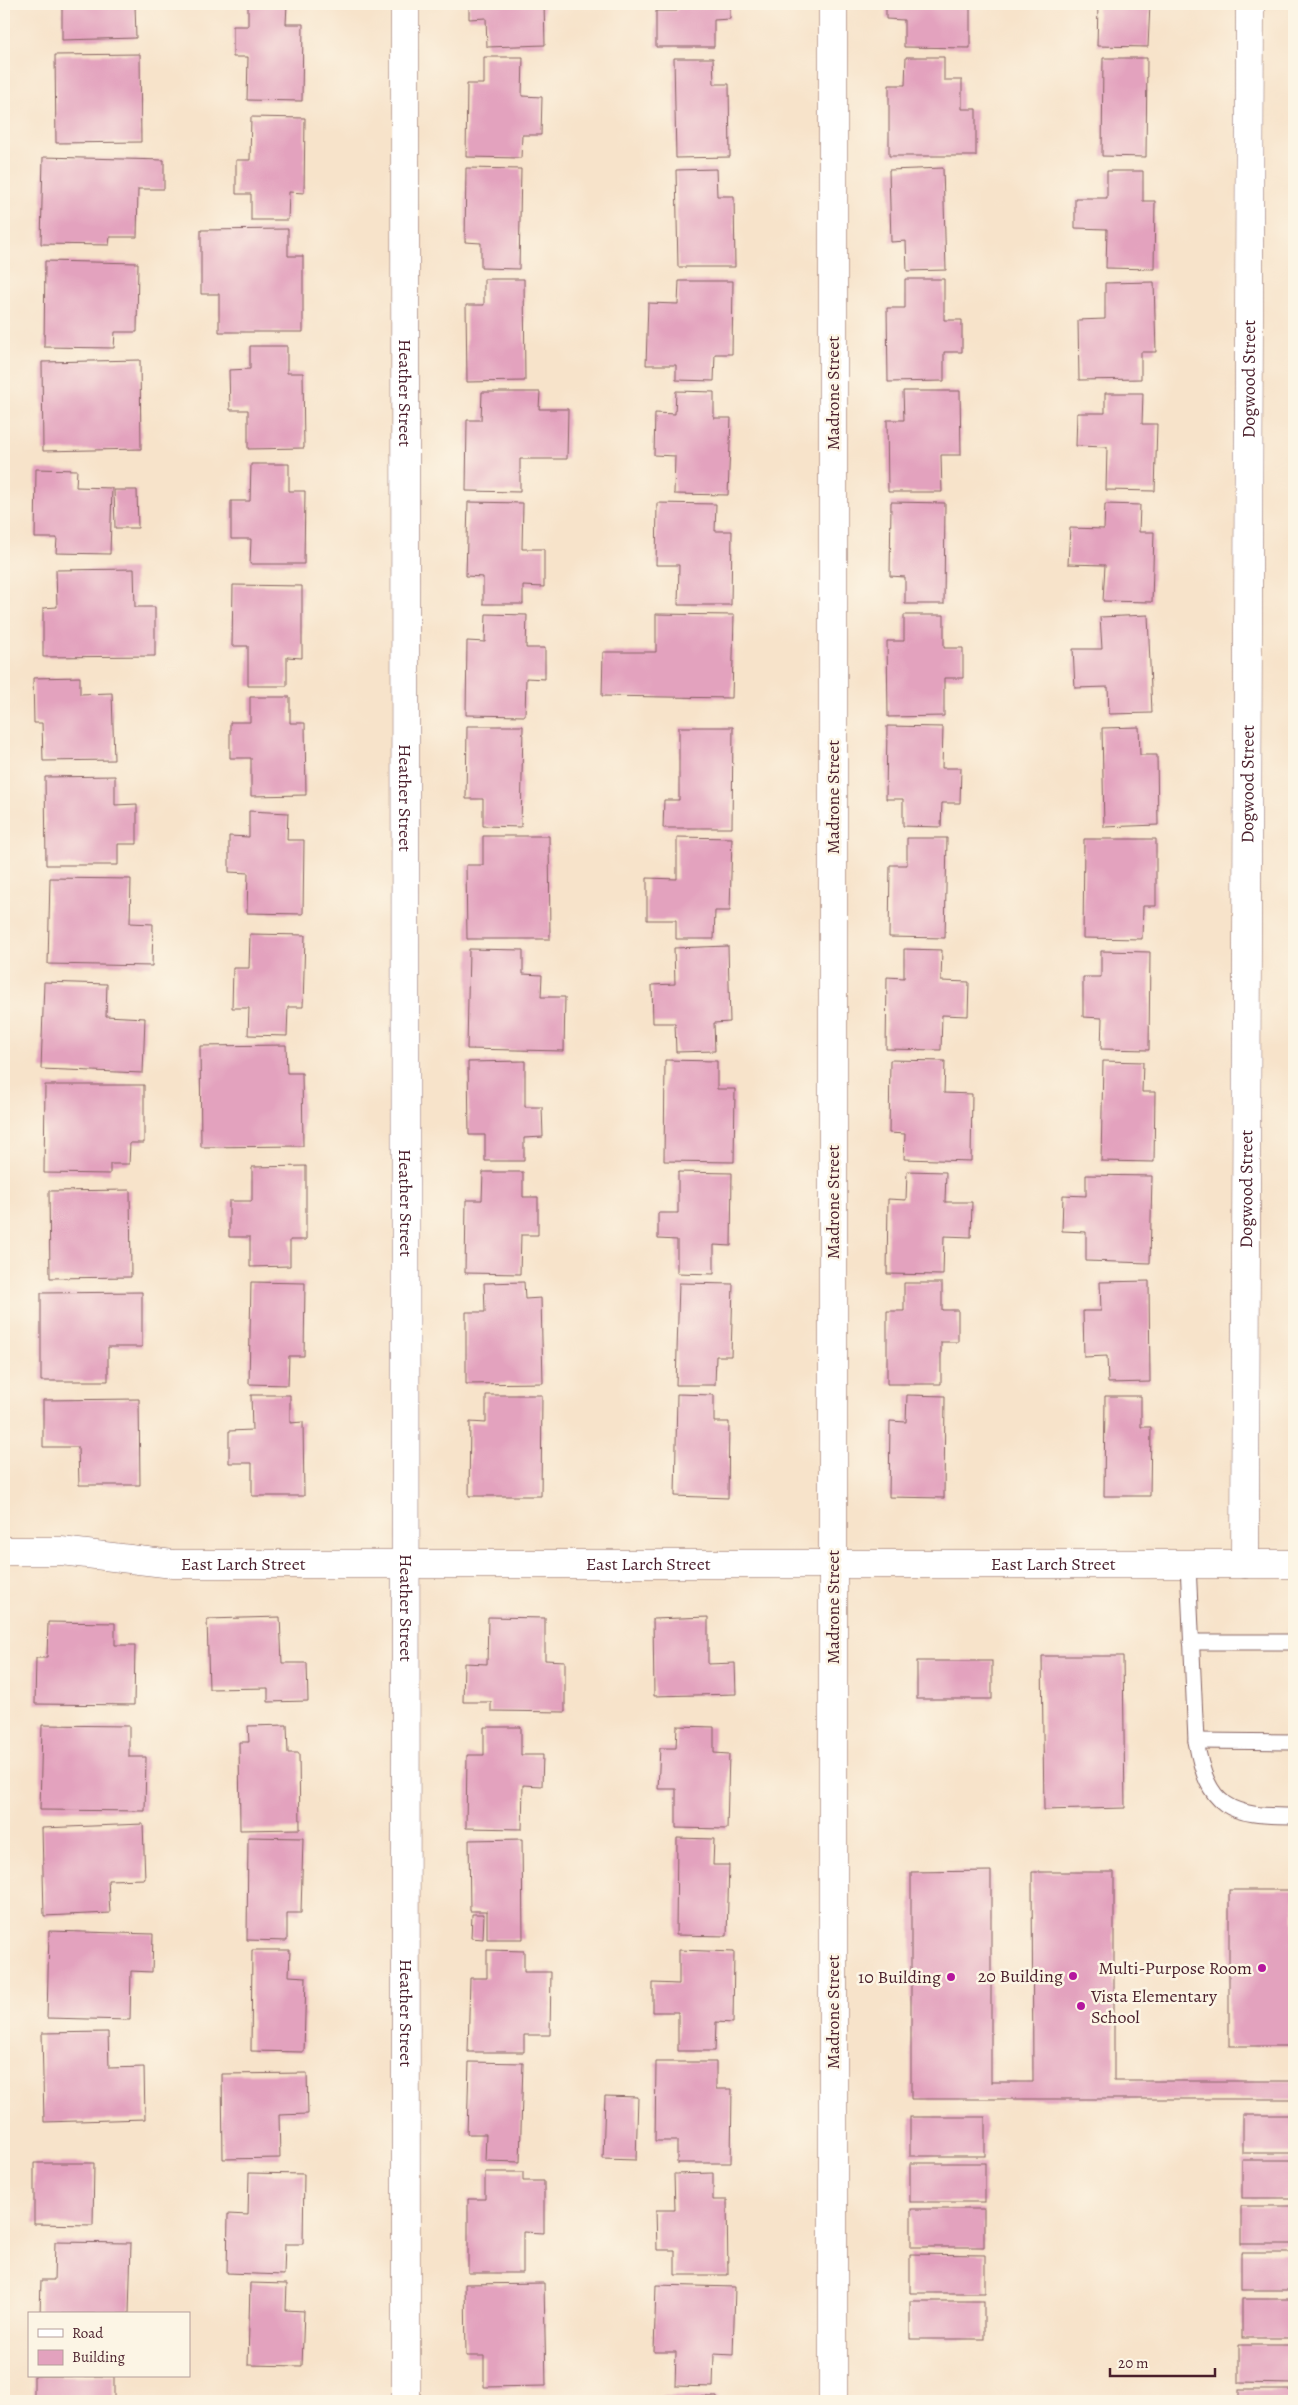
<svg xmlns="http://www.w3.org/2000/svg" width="1298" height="2405" viewBox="0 0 1298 2405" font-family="Alegreya,serif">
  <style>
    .building { fill: #e3a2be }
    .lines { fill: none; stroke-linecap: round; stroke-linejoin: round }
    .lane-casing { stroke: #876463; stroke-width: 17 }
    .street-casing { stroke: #876463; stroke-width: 29 }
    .lane { stroke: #fff; stroke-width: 15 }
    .street { stroke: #fff; stroke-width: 28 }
    .poi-dot { fill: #b5179e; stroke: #fcf5e5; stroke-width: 2 }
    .labels { text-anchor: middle; stroke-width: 5; stroke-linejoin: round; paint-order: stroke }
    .street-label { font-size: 18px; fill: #4a1f2b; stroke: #fcf5e5 }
    .poi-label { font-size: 18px; fill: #4a1f2b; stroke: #fcf5e5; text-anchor: end }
  </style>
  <rect width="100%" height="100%" fill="#fcf5e5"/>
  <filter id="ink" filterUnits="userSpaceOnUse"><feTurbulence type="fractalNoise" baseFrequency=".02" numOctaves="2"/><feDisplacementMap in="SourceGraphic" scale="10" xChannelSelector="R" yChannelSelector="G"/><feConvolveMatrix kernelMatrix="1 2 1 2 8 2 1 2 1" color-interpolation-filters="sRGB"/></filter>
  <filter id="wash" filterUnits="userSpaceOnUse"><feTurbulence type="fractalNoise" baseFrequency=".0096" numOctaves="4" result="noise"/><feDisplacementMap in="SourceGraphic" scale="20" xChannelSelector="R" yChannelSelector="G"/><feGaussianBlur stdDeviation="1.12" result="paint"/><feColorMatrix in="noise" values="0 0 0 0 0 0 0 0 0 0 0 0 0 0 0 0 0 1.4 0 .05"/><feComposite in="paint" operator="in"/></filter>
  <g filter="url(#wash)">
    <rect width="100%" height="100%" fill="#f7e3ca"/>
    <g id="blocks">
      <g class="building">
        <path d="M 62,4 L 135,4 L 136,38 L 62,40 Z"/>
        <path d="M 248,4 L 287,4 L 286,24 L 303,24 L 302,101 L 247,100 L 248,57 L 233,57 L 233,26 L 248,26 Z"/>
        <path d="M 469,4 L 544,4 L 545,45 L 487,47 L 486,18 L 469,19 Z"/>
        <path d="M 677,4 L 730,4 L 730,19 L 714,20 L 714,47 L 656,47 L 656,11 L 677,11 Z"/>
        <path d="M 886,4 L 970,4 L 970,48 L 904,47 L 904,20 L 886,19 Z"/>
        <path d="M 1098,4 L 1150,4 L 1148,47 L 1097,46 Z"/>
        <path d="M 140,54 L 141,142 L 56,143 L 55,55 Z"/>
        <path d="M 484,57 L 523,57 L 522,96 L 542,97 L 541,135 L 522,135 L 521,158 L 466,157 L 467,84 L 484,84 Z"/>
        <path d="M 906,57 L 944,57 L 944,80 L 962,80 L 962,109 L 976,109 L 976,156 L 889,156 L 889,85 L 905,85 Z"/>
        <path d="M 674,58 L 713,58 L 714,84 L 729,84 L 730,157 L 676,158 Z"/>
        <path d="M 1103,58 L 1147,58 L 1146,157 L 1102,156 Z"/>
        <path d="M 251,117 L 305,118 L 304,193 L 289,192 L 288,220 L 251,220 L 251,194 L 236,194 L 236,160 L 250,160 Z"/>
        <path d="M 43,157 L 164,160 L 164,189 L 138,189 L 137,237 L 110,237 L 109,245 L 41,244 Z"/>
        <path d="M 466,168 L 521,169 L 519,269 L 481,268 L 481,243 L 465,242 Z"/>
        <path d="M 943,168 L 946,270 L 907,271 L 906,241 L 891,242 L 889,170 Z"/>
        <path d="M 716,169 L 717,196 L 734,196 L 735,267 L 678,267 L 676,170 Z"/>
        <path d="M 1107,171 L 1143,171 L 1143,201 L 1155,201 L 1154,269 L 1106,268 L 1107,229 L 1075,228 L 1075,198 L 1107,198 Z"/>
        <path d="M 288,229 L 288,256 L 303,256 L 303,332 L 219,332 L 219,294 L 201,294 L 201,230 Z"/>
        <path d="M 45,261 L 138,263 L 137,332 L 115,332 L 114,348 L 44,347 Z"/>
        <path d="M 484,279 L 524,279 L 525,381 L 467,382 L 466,305 L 484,305 Z"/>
        <path d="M 905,279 L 944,279 L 944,320 L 962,320 L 962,352 L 944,352 L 944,381 L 888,382 L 887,308 L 905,308 Z"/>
        <path d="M 679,281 L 733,281 L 732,354 L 715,354 L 714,381 L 676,380 L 676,365 L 646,365 L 648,303 L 678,304 Z"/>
        <path d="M 1154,282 L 1156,352 L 1141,352 L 1141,379 L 1079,380 L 1078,320 L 1105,319 L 1105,283 Z"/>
        <path d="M 250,346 L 287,346 L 287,373 L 303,373 L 304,448 L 248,449 L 248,410 L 230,410 L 229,370 L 250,369 Z"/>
        <path d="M 140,360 L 141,449 L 43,451 L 42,362 Z"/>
        <path d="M 676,391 L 714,392 L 714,418 L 731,418 L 728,495 L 674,494 L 675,456 L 654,455 L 655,413 L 675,414 Z"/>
        <path d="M 903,391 L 960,391 L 961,455 L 941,455 L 942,492 L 888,492 L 887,420 L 904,420 Z"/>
        <path d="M 482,392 L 540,392 L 539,409 L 568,409 L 567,459 L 520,459 L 520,492 L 466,491 L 467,420 L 481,420 Z"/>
        <path d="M 1105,393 L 1143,393 L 1142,424 L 1157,424 L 1155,491 L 1106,490 L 1107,447 L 1076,446 L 1077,413 L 1105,413 Z"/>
        <path d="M 251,464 L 289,464 L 289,491 L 305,491 L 304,564 L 250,564 L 251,539 L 231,539 L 231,501 L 250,501 Z"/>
        <path d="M 36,469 L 77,470 L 76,487 L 112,488 L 110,554 L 56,553 L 57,538 L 35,538 Z"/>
        <path d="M 114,490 L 137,490 L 138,528 L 115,528 Z"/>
        <path d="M 468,502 L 523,503 L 522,549 L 544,549 L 544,587 L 523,586 L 523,604 L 483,604 L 483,577 L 466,576 Z"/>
        <path d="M 891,502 L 945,503 L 944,604 L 905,604 L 905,577 L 890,576 Z"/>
        <path d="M 657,503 L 716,504 L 715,531 L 732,531 L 731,605 L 678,605 L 679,565 L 656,565 Z"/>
        <path d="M 1105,504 L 1140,505 L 1139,532 L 1154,532 L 1152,602 L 1103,601 L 1105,565 L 1068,564 L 1070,528 L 1104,529 Z"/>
        <path d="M 134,569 L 135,607 L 155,607 L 155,656 L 43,657 L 43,608 L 57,607 L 56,570 Z"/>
        <path d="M 233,585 L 302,586 L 302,658 L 287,657 L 287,686 L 248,686 L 248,646 L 232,646 Z"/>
        <path d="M 486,614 L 527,615 L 526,648 L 545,648 L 545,679 L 526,678 L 525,716 L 466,715 L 467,641 L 485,642 Z"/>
        <path d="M 656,614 L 734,615 L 732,698 L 602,696 L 603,652 L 656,652 Z"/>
        <path d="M 904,615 L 944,615 L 944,648 L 963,648 L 963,678 L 944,678 L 944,716 L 888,717 L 887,641 L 904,641 Z"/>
        <path d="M 1148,615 L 1152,713 L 1109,714 L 1108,687 L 1075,688 L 1073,649 L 1102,649 L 1100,617 Z"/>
        <path d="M 80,677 L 80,694 L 112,693 L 114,760 L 43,761 L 42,723 L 34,723 L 33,678 Z"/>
        <path d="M 250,697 L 290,697 L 290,723 L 305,723 L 306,795 L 251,796 L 251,758 L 230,758 L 230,722 L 250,722 Z"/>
        <path d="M 467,726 L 523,726 L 521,827 L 483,826 L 483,799 L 466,799 Z"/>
        <path d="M 887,726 L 943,727 L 942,768 L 961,768 L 960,803 L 942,803 L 941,827 L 903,826 L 903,799 L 886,799 Z"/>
        <path d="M 679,727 L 733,727 L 732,828 L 663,828 L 664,800 L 679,800 Z"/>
        <path d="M 1139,727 L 1140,755 L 1157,755 L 1158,825 L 1104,827 L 1102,728 Z"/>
        <path d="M 115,776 L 115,805 L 137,804 L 137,844 L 118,844 L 118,865 L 46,865 L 45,777 Z"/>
        <path d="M 249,811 L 288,813 L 287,840 L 304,840 L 303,914 L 247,913 L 248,873 L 229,872 L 229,836 L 249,837 Z"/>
        <path d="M 483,836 L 549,836 L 550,939 L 467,939 L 466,865 L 483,865 Z"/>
        <path d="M 677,837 L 732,838 L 730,911 L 715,911 L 714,939 L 676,939 L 676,920 L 647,920 L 647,878 L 677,879 Z"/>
        <path d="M 907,838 L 947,838 L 945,938 L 889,937 L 890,865 L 907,865 Z"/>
        <path d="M 1084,839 L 1156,839 L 1156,906 L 1143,906 L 1142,939 L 1083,938 Z"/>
        <path d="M 50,878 L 131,879 L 130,923 L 153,924 L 152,966 L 48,964 Z"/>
        <path d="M 250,934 L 305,935 L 303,1007 L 288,1007 L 287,1036 L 248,1035 L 249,1008 L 232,1008 L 233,968 L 249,968 Z"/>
        <path d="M 728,946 L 730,1022 L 714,1023 L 715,1051 L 676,1052 L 675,1023 L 653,1023 L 652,985 L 675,984 L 674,948 Z"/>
        <path d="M 469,949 L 523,950 L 523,974 L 542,975 L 541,997 L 565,997 L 564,1051 L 467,1049 Z"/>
        <path d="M 904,949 L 942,950 L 941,981 L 969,982 L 968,1016 L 942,1015 L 941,1050 L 886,1049 L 887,977 L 904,978 Z"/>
        <path d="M 1101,951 L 1150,952 L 1149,1050 L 1101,1049 L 1102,1018 L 1083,1017 L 1083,977 L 1101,977 Z"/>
        <path d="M 44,982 L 107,984 L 106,1016 L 145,1018 L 143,1073 L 41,1069 Z"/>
        <path d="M 286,1045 L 287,1073 L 302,1073 L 303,1146 L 201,1147 L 200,1046 Z"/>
        <path d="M 665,1060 L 717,1061 L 717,1089 L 735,1089 L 734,1162 L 664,1161 Z"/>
        <path d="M 890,1060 L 945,1061 L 944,1093 L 972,1094 L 971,1161 L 904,1159 L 905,1134 L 889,1133 Z"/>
        <path d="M 525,1061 L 525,1107 L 542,1107 L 543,1137 L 524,1138 L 524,1161 L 485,1161 L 485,1135 L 469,1135 L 468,1062 Z"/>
        <path d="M 1103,1061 L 1143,1062 L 1142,1092 L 1155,1092 L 1154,1162 L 1101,1161 Z"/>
        <path d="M 45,1085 L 144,1085 L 144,1143 L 130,1143 L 129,1164 L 110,1164 L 110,1174 L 44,1173 Z"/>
        <path d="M 306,1166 L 306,1240 L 290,1240 L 290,1266 L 250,1267 L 250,1237 L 229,1237 L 229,1201 L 252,1201 L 252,1167 Z"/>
        <path d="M 907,1171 L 946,1172 L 945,1202 L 972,1202 L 971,1237 L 944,1236 L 943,1275 L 887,1274 L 888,1199 L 906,1200 Z"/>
        <path d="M 483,1172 L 523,1172 L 523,1197 L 538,1197 L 538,1235 L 521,1235 L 520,1274 L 465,1273 L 466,1200 L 482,1200 Z"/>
        <path d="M 678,1172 L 732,1173 L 731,1246 L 714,1245 L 714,1274 L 677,1273 L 677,1240 L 658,1239 L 658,1213 L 678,1213 Z"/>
        <path d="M 1086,1175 L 1152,1176 L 1150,1263 L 1086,1261 L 1086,1232 L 1062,1231 L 1063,1195 L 1086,1196 Z"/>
        <path d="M 130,1190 L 131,1277 L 50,1278 L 49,1191 Z"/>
        <path d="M 1149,1281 L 1150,1382 L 1108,1383 L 1107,1356 L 1084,1357 L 1083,1311 L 1101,1311 L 1100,1282 Z"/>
        <path d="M 251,1282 L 305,1283 L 304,1356 L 289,1356 L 288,1385 L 249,1384 Z"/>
        <path d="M 524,1282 L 525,1299 L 541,1298 L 543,1383 L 466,1384 L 466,1312 L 485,1312 L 484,1283 Z"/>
        <path d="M 679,1283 L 733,1284 L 731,1356 L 716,1356 L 715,1385 L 676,1385 Z"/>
        <path d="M 904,1283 L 942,1283 L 942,1310 L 958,1310 L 958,1342 L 941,1342 L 941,1384 L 887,1384 L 887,1311 L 904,1311 Z"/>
        <path d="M 142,1292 L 142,1347 L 108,1347 L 108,1381 L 41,1381 L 41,1293 Z"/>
        <path d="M 677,1394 L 714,1395 L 714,1422 L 729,1422 L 728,1498 L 675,1496 Z"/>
        <path d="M 251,1395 L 290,1395 L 290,1423 L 303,1422 L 304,1496 L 252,1496 L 252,1463 L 229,1463 L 229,1431 L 252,1430 Z"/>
        <path d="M 486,1395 L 542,1395 L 541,1496 L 469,1496 L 470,1422 L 486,1423 Z"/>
        <path d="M 907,1395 L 945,1396 L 944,1498 L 889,1497 L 890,1421 L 906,1422 Z"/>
        <path d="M 1105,1396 L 1141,1396 L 1141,1427 L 1151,1427 L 1150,1496 L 1104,1496 Z"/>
        <path d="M 139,1399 L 140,1485 L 79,1485 L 78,1447 L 43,1447 L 43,1400 Z"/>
        <path d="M 280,1617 L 282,1663 L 307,1663 L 308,1701 L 268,1702 L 268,1688 L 209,1689 L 207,1619 Z"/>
        <path d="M 488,1617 L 545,1618 L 545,1660 L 565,1661 L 565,1712 L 491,1711 L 491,1702 L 463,1702 L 464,1663 L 487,1664 Z"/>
        <path d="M 708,1617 L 708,1664 L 735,1663 L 736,1694 L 654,1696 L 653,1619 Z"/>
        <path d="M 48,1622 L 115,1623 L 115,1645 L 135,1645 L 134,1705 L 35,1704 L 36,1658 L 47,1658 Z"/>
        <path d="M 1042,1656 L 1123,1656 L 1125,1808 L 1044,1810 Z"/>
        <rect x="917" y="1661" width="75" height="38"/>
        <path d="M 42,1725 L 129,1726 L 129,1757 L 146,1757 L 145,1811 L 40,1810 Z"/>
        <path d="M 287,1725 L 288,1753 L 299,1753 L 300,1829 L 240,1830 L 239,1742 L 249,1742 L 248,1726 Z"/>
        <path d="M 677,1726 L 714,1727 L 714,1753 L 729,1754 L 727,1829 L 676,1828 L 676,1789 L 658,1789 L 660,1748 L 676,1748 Z"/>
        <path d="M 484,1727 L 521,1727 L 521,1755 L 543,1755 L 542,1786 L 523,1785 L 522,1829 L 466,1828 L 467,1755 L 484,1755 Z"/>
        <path d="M 143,1824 L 145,1879 L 108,1880 L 110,1913 L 44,1916 L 42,1828 Z"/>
        <path d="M 248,1837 L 303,1838 L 301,1913 L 287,1913 L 287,1941 L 247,1940 Z"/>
        <path d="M 677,1838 L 714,1839 L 713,1865 L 729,1865 L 727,1936 L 676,1935 Z"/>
        <path d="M 522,1839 L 523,1939 L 487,1939 L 487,1911 L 470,1911 L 469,1840 Z"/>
        <path d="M 991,1871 L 991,2082 L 1033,2082 L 1032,1872 L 1114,1872 L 1114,2081 L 1294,2081 L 1294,2099 L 911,2099 L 911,1872 Z"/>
        <rect x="1229" y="1890" width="65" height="156"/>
        <path d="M 472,1914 L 484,1914 L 483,1939 L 471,1938 Z"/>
        <path d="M 49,1931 L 153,1934 L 152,1972 L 131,1971 L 130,2020 L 47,2018 Z"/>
        <path d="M 252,1950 L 290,1950 L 289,1976 L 306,1977 L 304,2052 L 251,2051 Z"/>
        <path d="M 487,1950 L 524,1951 L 524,1972 L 551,1972 L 550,2035 L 524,2035 L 524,2052 L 468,2052 L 470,1978 L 487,1978 Z"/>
        <path d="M 679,1950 L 734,1952 L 733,2023 L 716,2022 L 715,2051 L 678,2051 L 678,2012 L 653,2012 L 653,1983 L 679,1984 Z"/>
        <path d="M 108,2032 L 109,2068 L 144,2067 L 145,2119 L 44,2122 L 42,2033 Z"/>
        <path d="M 469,2062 L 523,2063 L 520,2162 L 485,2161 L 486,2134 L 467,2134 Z"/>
        <path d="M 656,2062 L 716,2062 L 716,2089 L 732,2089 L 731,2163 L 677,2163 L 677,2141 L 655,2141 Z"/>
        <path d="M 307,2073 L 308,2114 L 279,2115 L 280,2158 L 223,2159 L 222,2074 Z"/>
        <path d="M 605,2096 L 638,2097 L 636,2160 L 603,2159 Z"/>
        <rect x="1243" y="2115" width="51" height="38"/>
        <rect x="910" y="2117" width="75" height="39"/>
        <rect x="1242" y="2160" width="52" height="38"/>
        <path d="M 34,2163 L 94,2163 L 93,2225 L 34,2224 Z"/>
        <rect x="910" y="2163" width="75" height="39"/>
        <path d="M 485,2172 L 523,2172 L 523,2181 L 544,2181 L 544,2233 L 523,2232 L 523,2273 L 468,2273 L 468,2199 L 485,2199 Z"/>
        <path d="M 249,2173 L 304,2174 L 303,2244 L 285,2244 L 284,2275 L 227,2273 L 228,2214 L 248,2215 Z"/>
        <path d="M 713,2173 L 713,2200 L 727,2200 L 728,2275 L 675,2275 L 675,2250 L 657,2250 L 656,2210 L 675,2210 L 674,2174 Z"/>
        <rect x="1241" y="2206" width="53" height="38"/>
        <rect x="911" y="2209" width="73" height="38"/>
        <path d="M 55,2242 L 131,2243 L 129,2314 L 40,2314 L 41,2280 L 54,2280 Z"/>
        <rect x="1241" y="2253" width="53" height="37"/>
        <path d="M 910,2254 L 985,2255 L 985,2293 L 910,2293 Z"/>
        <path d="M 250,2283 L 287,2284 L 286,2310 L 304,2311 L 302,2366 L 248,2365 Z"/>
        <path d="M 544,2283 L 546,2386 L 484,2387 L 484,2356 L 466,2356 L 465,2284 Z"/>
        <path d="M 656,2285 L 735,2287 L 733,2355 L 714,2354 L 713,2387 L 675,2386 L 676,2352 L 654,2352 Z"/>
        <rect x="1242" y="2299" width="52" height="39"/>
        <rect x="910" y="2301" width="74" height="38"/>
        <path d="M 1239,2345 L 1294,2345 L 1294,2384 L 1239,2383 Z"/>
        <rect x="34" y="2376" width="80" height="25"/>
        <rect x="1239" y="2390" width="55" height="11"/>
        <path d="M 660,2396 L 717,2397 L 717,2401 L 660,2401 Z"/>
        <path d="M 483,2398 L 542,2399 L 542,2401 L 483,2401 Z"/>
      </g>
    </g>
  </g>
  <g filter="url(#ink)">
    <use href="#blocks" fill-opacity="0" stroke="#876463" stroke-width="1"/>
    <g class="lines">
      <g class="lane-casing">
        <g id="lane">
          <path d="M 1188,1564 L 1196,1741 C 1208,1809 1229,1816 1294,1816"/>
          <path d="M 1191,1642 L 1294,1642"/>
          <path d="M 1196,1741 L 1294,1742"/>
        </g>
      </g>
      <g class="street-casing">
        <g id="street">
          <path id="s1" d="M 405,4 L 406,2401"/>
          <path d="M 833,4 L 833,2401"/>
          <path id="s2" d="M 4,1551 L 61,1551 L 173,1564 L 1294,1564"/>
          <path id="s3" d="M 1245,1564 L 1250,4"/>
        </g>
      </g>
      <use href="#lane" class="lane"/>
      <use href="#street" class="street"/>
    </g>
  </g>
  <g class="poi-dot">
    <circle cx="1262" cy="1968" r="5"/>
    <circle cx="1073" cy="1976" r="5"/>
    <circle cx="951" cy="1977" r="5"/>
    <circle cx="1081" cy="2006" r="5"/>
  </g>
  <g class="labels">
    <g class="street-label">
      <text dy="6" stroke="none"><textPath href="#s3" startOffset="1185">Dogwood Street</textPath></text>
      <text dy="6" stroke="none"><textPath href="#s1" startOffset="389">Heather Street</textPath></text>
      <text transform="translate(833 393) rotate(-90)" y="6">Madrone Street</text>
      <text dy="6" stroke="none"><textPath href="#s3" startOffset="780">Dogwood Street</textPath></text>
      <text dy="6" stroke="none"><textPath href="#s1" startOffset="794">Heather Street</textPath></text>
      <text transform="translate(833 797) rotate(-90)" y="6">Madrone Street</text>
      <text dy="6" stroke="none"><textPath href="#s3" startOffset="375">Dogwood Street</textPath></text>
      <text dy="6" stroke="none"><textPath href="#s1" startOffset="1199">Heather Street</textPath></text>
      <text transform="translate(833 1202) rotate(-90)" y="6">Madrone Street</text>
      <text dy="6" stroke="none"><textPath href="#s2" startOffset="240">East Larch Street</textPath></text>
      <text dy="6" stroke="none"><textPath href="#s2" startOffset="645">East Larch Street</textPath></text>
      <text dy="6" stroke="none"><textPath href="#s2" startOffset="1050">East Larch Street</textPath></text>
      <text dy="6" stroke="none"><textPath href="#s1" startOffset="1604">Heather Street</textPath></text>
      <text transform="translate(833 1607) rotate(-90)" y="6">Madrone Street</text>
      <text dy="6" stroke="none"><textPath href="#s1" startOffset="2009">Heather Street</textPath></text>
      <text transform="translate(833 2012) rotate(-90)" y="6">Madrone Street</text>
    </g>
    <g class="poi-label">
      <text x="1252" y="1974">Multi-Purpose Room</text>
      <text x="1063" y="1982">20 Building</text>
      <text x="941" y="1983">10 Building</text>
      <text x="1091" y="2002" text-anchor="start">Vista Elementary<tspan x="1091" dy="21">School</tspan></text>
    </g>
  </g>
  <rect width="1298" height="2405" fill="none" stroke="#fcf5e5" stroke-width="20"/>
  <rect x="28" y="2312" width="162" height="65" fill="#fcf5e5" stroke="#b59f9b"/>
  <rect x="38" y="2329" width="25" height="8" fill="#ffffff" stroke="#b59f9b"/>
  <text x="72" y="2338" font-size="15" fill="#4a1f2b">Road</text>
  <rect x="38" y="2350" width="25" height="15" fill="#e3a2be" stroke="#b59f9b"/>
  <text x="72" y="2362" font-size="15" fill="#4a1f2b">Building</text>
  <path d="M1110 2368v8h105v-8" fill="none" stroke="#4a1f2b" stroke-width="2.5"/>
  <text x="1118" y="2368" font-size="15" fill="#4a1f2b" stroke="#fcf5e5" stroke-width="4" paint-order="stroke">20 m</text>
</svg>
